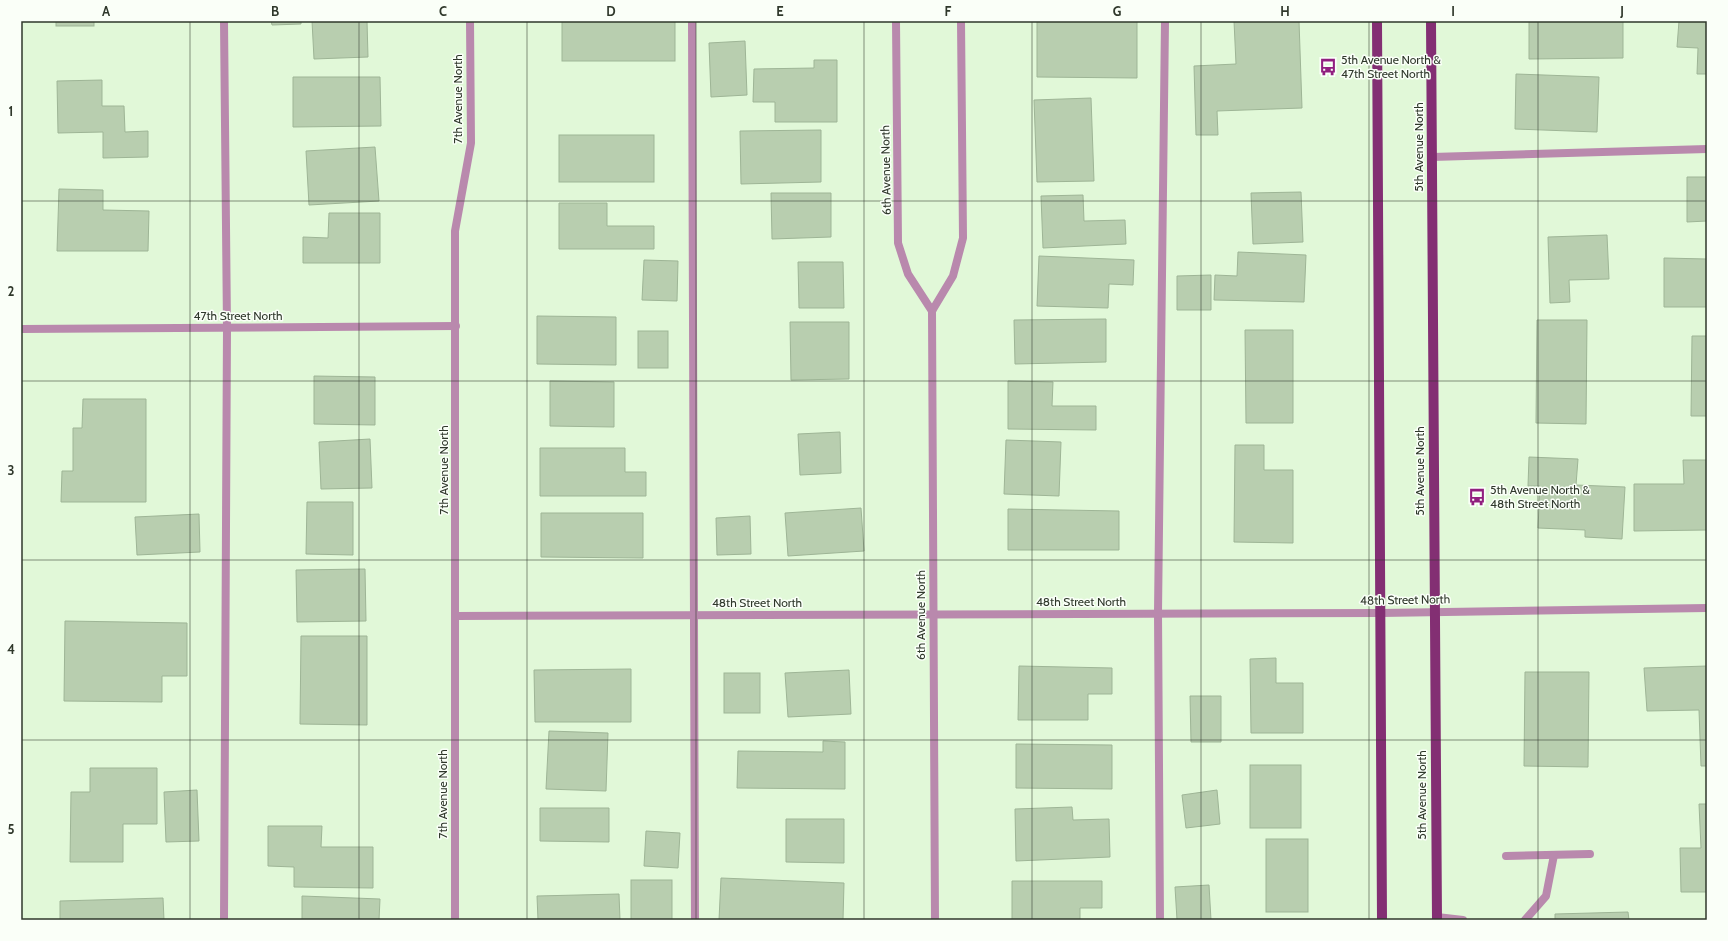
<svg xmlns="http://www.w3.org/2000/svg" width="1728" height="941" viewBox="0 0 1728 941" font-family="Cabin,sans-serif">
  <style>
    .building { fill: #b8ceaf; stroke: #9eb596 }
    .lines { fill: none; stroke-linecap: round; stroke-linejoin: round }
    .service { stroke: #b989ad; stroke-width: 8 }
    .minor { stroke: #b989ad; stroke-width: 8 }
    .primary { stroke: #832f73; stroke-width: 10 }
    .grid { fill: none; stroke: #2f382b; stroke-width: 1; stroke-opacity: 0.55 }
    .labels { text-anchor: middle; stroke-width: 3; stroke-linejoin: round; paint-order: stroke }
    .poi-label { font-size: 12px; fill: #2f382b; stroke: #fafff8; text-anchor: start }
    .street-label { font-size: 12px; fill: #2f382b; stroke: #fafff8 }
    .neatline { fill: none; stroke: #2f382b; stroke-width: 1.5 }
    .grid-label { font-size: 13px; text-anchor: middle; font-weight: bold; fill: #2f382b }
  </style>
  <rect width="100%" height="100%" fill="#e1f8d8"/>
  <g class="building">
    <rect x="56" y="21" width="38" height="5"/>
    <path d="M 271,21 L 301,21 L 301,24 L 272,25 Z"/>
    <path d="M 312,21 L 367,21 L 368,57 L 314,59 Z"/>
    <rect x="562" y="21" width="113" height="40"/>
    <path d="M 1037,21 L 1137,21 L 1137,78 L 1037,77 Z"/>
    <path d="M 1234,21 L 1299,21 L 1302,108 L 1217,111 L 1218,135 L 1196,135 L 1194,66 L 1236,64 Z"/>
    <path d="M 1529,21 L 1623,21 L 1623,58 L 1529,59 Z"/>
    <path d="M 1679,21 L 1707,21 L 1707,74 L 1697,74 L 1698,48 L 1677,47 Z"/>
    <path d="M 745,41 L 747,95 L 711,97 L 709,43 Z"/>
    <path d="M 814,60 L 837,60 L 837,122 L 775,122 L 775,102 L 753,102 L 754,69 L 814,68 Z"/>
    <path d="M 1516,74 L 1599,77 L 1597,132 L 1515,129 Z"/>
    <path d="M 293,77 L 380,77 L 381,126 L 293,127 Z"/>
    <path d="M 102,80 L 102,106 L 124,106 L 125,132 L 148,131 L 148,157 L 103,158 L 103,132 L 58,133 L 57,81 Z"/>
    <path d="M 1091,98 L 1094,181 L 1037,182 L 1034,100 Z"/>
    <path d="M 821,130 L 821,182 L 741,184 L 740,131 Z"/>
    <rect x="559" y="135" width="95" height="47"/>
    <path d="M 375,147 L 379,201 L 309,205 L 306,151 Z"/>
    <path d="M 1687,177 L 1707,177 L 1707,221 L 1687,222 Z"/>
    <path d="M 59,189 L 103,190 L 103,210 L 149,211 L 148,251 L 57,251 Z"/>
    <path d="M 1301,192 L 1303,242 L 1253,244 L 1251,193 Z"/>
    <path d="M 771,193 L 831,193 L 831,237 L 772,239 Z"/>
    <path d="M 1083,195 L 1084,221 L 1125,220 L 1126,244 L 1043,248 L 1041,196 Z"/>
    <path d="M 559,203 L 607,203 L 607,226 L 654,226 L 654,249 L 559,249 Z"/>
    <path d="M 329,213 L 380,213 L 380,263 L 303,263 L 303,237 L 328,238 Z"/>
    <path d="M 1607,235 L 1609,279 L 1569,280 L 1570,302 L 1550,303 L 1548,237 Z"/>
    <path d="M 1238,252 L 1306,255 L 1304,302 L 1214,300 L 1215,275 L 1237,276 Z"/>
    <path d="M 1039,256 L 1134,260 L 1133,285 L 1109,284 L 1108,308 L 1037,306 Z"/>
    <path d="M 1664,258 L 1707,259 L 1707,307 L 1664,307 Z"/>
    <path d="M 644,260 L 678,261 L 677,301 L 642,300 Z"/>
    <path d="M 798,262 L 843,262 L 844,308 L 799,308 Z"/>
    <path d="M 1211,275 L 1211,310 L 1177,310 L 1177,276 Z"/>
    <path d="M 537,316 L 616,317 L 616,365 L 537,364 Z"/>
    <path d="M 1106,319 L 1106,362 L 1015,364 L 1014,320 Z"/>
    <path d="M 1537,320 L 1587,320 L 1586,424 L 1536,423 Z"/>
    <path d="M 790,322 L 849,322 L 849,379 L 791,380 Z"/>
    <path d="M 1245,330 L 1293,330 L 1293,423 L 1246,423 Z"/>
    <rect x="638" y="331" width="30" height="37"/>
    <path d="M 1692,336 L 1707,336 L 1707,416 L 1691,416 Z"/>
    <path d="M 314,376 L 375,377 L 375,425 L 314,424 Z"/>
    <path d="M 550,381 L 614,382 L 614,427 L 550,426 Z"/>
    <path d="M 1008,381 L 1053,382 L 1052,406 L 1096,406 L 1096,430 L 1008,429 Z"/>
    <path d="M 83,399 L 146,399 L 146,502 L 61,502 L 62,471 L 73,471 L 73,428 L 82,428 Z"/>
    <path d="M 840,432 L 841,473 L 800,475 L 798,434 Z"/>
    <path d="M 370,439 L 372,488 L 321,489 L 319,442 Z"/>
    <path d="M 1006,440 L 1061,442 L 1059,496 L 1004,494 Z"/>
    <path d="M 1235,445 L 1264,445 L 1264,470 L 1293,470 L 1293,543 L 1234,542 Z"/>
    <path d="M 540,448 L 625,448 L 625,472 L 646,472 L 646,496 L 540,496 Z"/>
    <path d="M 1529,457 L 1578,459 L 1576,485 L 1625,487 L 1622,539 L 1585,537 L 1585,530 L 1538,528 L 1540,486 L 1528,486 Z"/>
    <path d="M 1683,460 L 1707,460 L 1707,530 L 1634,531 L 1634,484 L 1684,484 Z"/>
    <path d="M 307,502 L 353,502 L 353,555 L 306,554 Z"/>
    <path d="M 861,508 L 864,551 L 788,556 L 785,513 Z"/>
    <path d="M 1008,509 L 1119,511 L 1119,550 L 1008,550 Z"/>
    <path d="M 541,513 L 643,513 L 643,558 L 541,557 Z"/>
    <path d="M 199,514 L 200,552 L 137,555 L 135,517 Z"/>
    <path d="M 750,516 L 751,554 L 717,555 L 716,518 Z"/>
    <path d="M 365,569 L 366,621 L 297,622 L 296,570 Z"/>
    <path d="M 65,621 L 187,623 L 187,676 L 162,676 L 162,702 L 64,701 Z"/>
    <path d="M 301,636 L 367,636 L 367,725 L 300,724 Z"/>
    <path d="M 1276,658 L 1276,683 L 1303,683 L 1303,733 L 1251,733 L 1250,659 Z"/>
    <path d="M 1019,666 L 1112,668 L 1112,694 L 1088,694 L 1088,720 L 1018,720 Z"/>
    <path d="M 1707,666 L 1707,766 L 1701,766 L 1699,710 L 1647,711 L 1644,668 Z"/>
    <path d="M 631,669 L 631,722 L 535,722 L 534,670 Z"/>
    <path d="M 849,670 L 851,714 L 788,717 L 785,673 Z"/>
    <path d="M 1525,672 L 1589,672 L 1588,767 L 1524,766 Z"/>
    <rect x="724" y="673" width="36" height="40"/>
    <path d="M 1190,696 L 1221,696 L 1221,742 L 1191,742 Z"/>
    <path d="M 549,731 L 608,733 L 606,791 L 546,789 Z"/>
    <path d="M 823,741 L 845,742 L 845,789 L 737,788 L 738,751 L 823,752 Z"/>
    <path d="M 1016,744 L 1112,745 L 1112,789 L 1016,788 Z"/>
    <rect x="1250" y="765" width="51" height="63"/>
    <path d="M 90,768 L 157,768 L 157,824 L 123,824 L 123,862 L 70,862 L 71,792 L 90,792 Z"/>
    <path d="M 197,790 L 199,841 L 166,842 L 164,792 Z"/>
    <path d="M 1217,790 L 1220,824 L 1186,828 L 1182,795 Z"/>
    <path d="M 1699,804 L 1707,804 L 1707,892 L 1681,892 L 1680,848 L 1701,848 Z"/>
    <path d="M 1072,807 L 1073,820 L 1109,819 L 1110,857 L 1016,861 L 1015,809 Z"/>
    <path d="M 540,808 L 609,808 L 609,842 L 540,841 Z"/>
    <path d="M 786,819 L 844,819 L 844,863 L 786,862 Z"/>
    <path d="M 268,826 L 322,826 L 321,847 L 373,847 L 373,888 L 294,887 L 294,867 L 268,866 Z"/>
    <path d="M 646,831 L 680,833 L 678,868 L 644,866 Z"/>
    <rect x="1266" y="839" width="42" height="73"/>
    <path d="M 721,878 L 844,883 L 843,920 L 719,920 Z"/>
    <rect x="631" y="880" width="41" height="40"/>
    <path d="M 1012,881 L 1102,881 L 1102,908 L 1080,908 L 1080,920 L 1012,920 Z"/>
    <path d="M 1209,885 L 1211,920 L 1177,920 L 1175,887 Z"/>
    <path d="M 619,894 L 620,920 L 538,920 L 537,896 Z"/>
    <path d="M 302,896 L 380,899 L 379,920 L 302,920 Z"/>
    <path d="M 163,898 L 164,920 L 60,920 L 60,901 Z"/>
    <path d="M 1628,912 L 1629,920 L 1555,920 L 1555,914 Z"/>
  </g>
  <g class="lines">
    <g class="service">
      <path d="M 224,21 L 227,328 L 224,920"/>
      <path d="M 692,21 L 695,920"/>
      <path d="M 1432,157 L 1707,149"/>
      <path d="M 1506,856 L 1590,854"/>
      <path d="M 1437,917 L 1463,920"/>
      <path d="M 1160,920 L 1158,613 L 1165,21"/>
      <path d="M 1525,920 L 1546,896 L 1554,855"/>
    </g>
    <g class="minor">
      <path d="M 896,21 L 898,243 L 908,274 L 932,311"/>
      <path d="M 21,329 L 456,326"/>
      <path d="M 455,616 L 1381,613 L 1707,608"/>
      <path d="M 455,920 L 455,231 L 471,143 L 470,21"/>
      <path d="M 935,920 L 932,311 L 953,276 L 963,238 L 961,21"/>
    </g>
    <g class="primary">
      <path d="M 1377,21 L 1382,920"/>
      <path d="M 1431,21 L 1437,920"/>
    </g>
  </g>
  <path class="grid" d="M 190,21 L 190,920M 359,21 L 359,920M 527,21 L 527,920M 696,21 L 696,920M 864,21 L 864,920M 1032,21 L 1032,920M 1201,21 L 1201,920M 1369,21 L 1369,920M 1538,21 L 1538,920M 21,201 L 1707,201M 21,381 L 1707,381M 21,560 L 1707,560M 21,740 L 1707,740"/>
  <defs>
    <g id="bus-bare" transform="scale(1.38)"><path d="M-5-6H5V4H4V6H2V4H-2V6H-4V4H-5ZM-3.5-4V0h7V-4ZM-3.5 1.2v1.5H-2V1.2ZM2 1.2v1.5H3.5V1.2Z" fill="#911f7f" stroke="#fafff8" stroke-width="2.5" paint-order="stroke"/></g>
  </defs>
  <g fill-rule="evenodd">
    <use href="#bus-bare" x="1328" y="67"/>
    <use href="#bus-bare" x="1477" y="497"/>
  </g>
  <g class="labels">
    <g class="poi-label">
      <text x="1341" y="64">5th Avenue North &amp;<tspan x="1341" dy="14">47th Street North</tspan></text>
      <text x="1490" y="494">5th Avenue North &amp;<tspan x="1490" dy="14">48th Street North</tspan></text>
    </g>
    <g class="street-label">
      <text transform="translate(458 99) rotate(-90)" y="4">7th Avenue North</text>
      <text transform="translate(1419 147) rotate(-90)" y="4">5th Avenue North</text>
      <text transform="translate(886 170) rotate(-91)" y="4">6th Avenue North</text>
      <text x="238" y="320">47th Street North</text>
      <text transform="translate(444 470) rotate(-90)" y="4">7th Avenue North</text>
      <text transform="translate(1420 471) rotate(-90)" y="4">5th Avenue North</text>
      <text transform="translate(1405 600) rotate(-1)" y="4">48th Street North</text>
      <text x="1081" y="606">48th Street North</text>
      <text x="757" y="607">48th Street North</text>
      <text transform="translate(921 615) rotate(-90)" y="4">6th Avenue North</text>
      <text transform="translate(443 794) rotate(-90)" y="4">7th Avenue North</text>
      <text transform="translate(1422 795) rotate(-90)" y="4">5th Avenue North</text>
    </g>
  </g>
  <rect width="1728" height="941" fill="none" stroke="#fafff8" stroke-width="44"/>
  <rect x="22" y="22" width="1684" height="897" class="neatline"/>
  <g class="grid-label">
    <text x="106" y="16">A</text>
    <text x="275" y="16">B</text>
    <text x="443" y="16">C</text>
    <text x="611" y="16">D</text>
    <text x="780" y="16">E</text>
    <text x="948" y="16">F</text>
    <text x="1117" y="16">G</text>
    <text x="1285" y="16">H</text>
    <text x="1453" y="16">I</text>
    <text x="1622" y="16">J</text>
    <text x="11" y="116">1</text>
    <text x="11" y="296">2</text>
    <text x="11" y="475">3</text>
    <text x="11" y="654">4</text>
    <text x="11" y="834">5</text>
  </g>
</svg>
